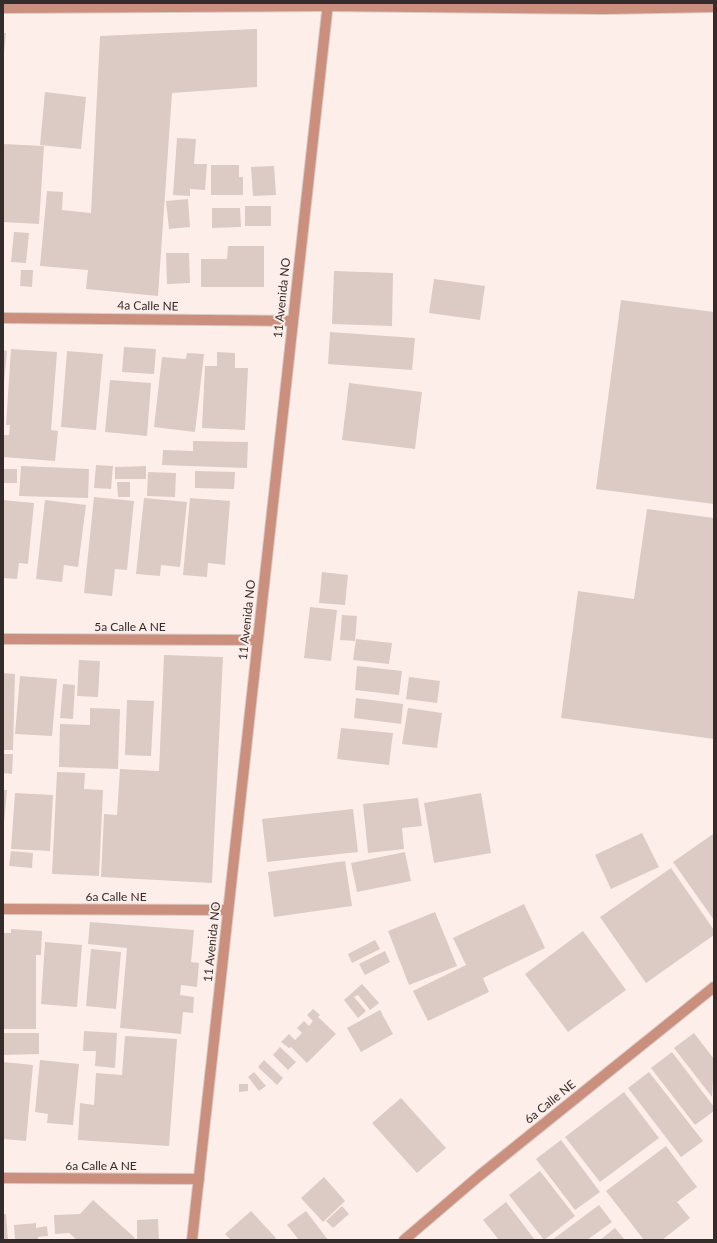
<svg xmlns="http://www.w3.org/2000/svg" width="717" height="1243" viewBox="0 0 717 1243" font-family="Lato,sans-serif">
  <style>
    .building { fill: #dccac5 }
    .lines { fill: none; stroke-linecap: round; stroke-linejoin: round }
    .minor-casing { stroke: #d9cbc7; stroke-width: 12 }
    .minor { stroke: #cb8f7d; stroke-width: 10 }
    .labels { text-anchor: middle; stroke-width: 4; stroke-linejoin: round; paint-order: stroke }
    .street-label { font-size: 12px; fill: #332c2a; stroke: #feeeea }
  </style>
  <rect width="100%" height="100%" fill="#feeeea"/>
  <g class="building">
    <path d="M 257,29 L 257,87 L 172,93 L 158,296 L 86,289 L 88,270 L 40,266 L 47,191 L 63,192 L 62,210 L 91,213 L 100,36 Z"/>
    <path d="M 3,33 L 6,33 L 4,53 L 3,53 Z"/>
    <path d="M 45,92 L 86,97 L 81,149 L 40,145 Z"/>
    <path d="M 177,138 L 196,139 L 194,164 L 207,164 L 205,190 L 190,189 L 190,196 L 173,195 Z"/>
    <path d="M 3,144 L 44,146 L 39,224 L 3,222 Z"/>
    <path d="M 211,165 L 239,165 L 239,177 L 243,177 L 243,195 L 211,195 Z"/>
    <path d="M 274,166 L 276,195 L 253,196 L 251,167 Z"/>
    <path d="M 188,199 L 190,227 L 169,229 L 166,201 Z"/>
    <rect x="245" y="206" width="26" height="20"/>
    <path d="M 212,208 L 240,208 L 241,227 L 212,228 Z"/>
    <path d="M 14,232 L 29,233 L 26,263 L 11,262 Z"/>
    <path d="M 228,246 L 264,246 L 264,287 L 201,287 L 201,259 L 227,259 Z"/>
    <path d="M 166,253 L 189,253 L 190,283 L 167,284 Z"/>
    <path d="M 21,270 L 33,270 L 32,287 L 20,286 Z"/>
    <path d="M 334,271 L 393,273 L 392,326 L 332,324 Z"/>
    <path d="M 434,279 L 485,286 L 480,320 L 429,313 Z"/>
    <path d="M 621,300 L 714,312 L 714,504 L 596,489 Z"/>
    <path d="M 330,332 L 415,338 L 412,370 L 328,364 Z"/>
    <path d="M 124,347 L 156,349 L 154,374 L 122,372 Z"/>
    <path d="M 11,349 L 57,352 L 51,430 L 58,431 L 55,461 L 3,457 L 3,435 L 9,435 L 10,425 L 6,425 Z"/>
    <path d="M 3,350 L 7,351 L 4,382 L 3,382 Z"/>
    <path d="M 67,351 L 103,354 L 96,430 L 61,427 Z"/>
    <path d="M 217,352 L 235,353 L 235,368 L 248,368 L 245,430 L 202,428 L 205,366 L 217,366 Z"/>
    <path d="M 187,353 L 204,354 L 195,432 L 154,427 L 162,357 L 186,359 Z"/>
    <path d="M 110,380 L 151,383 L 147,436 L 105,432 Z"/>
    <path d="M 349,383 L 422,392 L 415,449 L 342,440 Z"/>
    <path d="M 193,441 L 248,442 L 247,468 L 162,465 L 163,450 L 193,451 Z"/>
    <path d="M 96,465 L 113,466 L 111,489 L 94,488 Z"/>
    <path d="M 21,466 L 89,469 L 88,498 L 19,496 Z"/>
    <path d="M 146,466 L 146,479 L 115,479 L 115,467 Z"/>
    <rect x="3" y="469" width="14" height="14"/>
    <path d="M 195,471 L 235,472 L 234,489 L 195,488 Z"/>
    <path d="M 148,472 L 176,473 L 175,497 L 147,496 Z"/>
    <path d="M 117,482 L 130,482 L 130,497 L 118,497 Z"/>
    <path d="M 94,497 L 134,501 L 127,570 L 115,569 L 112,596 L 84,593 Z"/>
    <path d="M 144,498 L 187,502 L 180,567 L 161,565 L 160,576 L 136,574 Z"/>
    <path d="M 190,498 L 230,501 L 225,565 L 208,563 L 207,577 L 183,575 Z"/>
    <path d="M 3,500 L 34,503 L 28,564 L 19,563 L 17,579 L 3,578 Z"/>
    <path d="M 45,500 L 86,505 L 78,567 L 64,565 L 62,582 L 36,579 Z"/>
    <path d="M 647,509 L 714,518 L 714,739 L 561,718 L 578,591 L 634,599 Z"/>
    <path d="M 322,572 L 348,575 L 345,605 L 319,603 Z"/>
    <path d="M 310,607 L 337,610 L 331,661 L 304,658 Z"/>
    <path d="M 342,615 L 357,616 L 355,641 L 340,640 Z"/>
    <path d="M 356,639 L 392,643 L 389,664 L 353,660 Z"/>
    <path d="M 164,655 L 223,657 L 212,883 L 101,877 L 104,814 L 117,815 L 120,769 L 159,771 Z"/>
    <path d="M 79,660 L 100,661 L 98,697 L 77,696 Z"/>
    <path d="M 357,666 L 402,671 L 399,695 L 355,690 Z"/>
    <path d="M 3,673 L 15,674 L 13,750 L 3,750 Z"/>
    <path d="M 20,676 L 57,679 L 52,736 L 15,734 Z"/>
    <path d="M 409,677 L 440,681 L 437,703 L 406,699 Z"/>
    <path d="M 63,684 L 75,685 L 73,719 L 60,718 Z"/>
    <path d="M 356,698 L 403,704 L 401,724 L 354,718 Z"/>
    <path d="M 127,700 L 154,701 L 151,756 L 125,755 Z"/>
    <path d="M 90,708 L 120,709 L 118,769 L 59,767 L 60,724 L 90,725 Z"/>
    <path d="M 408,708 L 442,713 L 437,748 L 402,744 Z"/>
    <path d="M 341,728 L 393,733 L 389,765 L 337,759 Z"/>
    <path d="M 3,754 L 13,754 L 12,774 L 3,773 Z"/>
    <path d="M 57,772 L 85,773 L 84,789 L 103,790 L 99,876 L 52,874 Z"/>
    <path d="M 3,790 L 7,790 L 4,823 L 3,823 Z"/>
    <path d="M 15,793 L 53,795 L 50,851 L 11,849 Z"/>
    <path d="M 481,793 L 491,853 L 434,863 L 424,803 Z"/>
    <path d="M 418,798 L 422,826 L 402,828 L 404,849 L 368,853 L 363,804 Z"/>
    <path d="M 353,809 L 358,852 L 267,862 L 262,819 Z"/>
    <path d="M 642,833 L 659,867 L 611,889 L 595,855 Z"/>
    <path d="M 713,834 L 714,835 L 714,920 L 673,862 Z"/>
    <path d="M 11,851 L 33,853 L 32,868 L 9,866 Z"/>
    <path d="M 405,852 L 411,881 L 357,892 L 351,863 Z"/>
    <path d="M 345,861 L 352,906 L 274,917 L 268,872 Z"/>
    <path d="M 671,868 L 714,930 L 714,935 L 646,983 L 600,917 Z"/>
    <path d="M 524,904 L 545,948 L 483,978 L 489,992 L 428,1021 L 413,991 L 466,965 L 453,938 Z"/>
    <path d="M 435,912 L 457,966 L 409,985 L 388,931 Z"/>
    <path d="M 90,922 L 194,930 L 191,962 L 199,963 L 197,987 L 181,985 L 180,995 L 194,997 L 193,1013 L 183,1012 L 181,1034 L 120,1028 L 127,948 L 88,944 Z"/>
    <path d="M 11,929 L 42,931 L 41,955 L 36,955 L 36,1029 L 3,1029 L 3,933 L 11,933 Z"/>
    <path d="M 583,931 L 626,990 L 568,1032 L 525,974 Z"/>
    <path d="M 375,940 L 380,949 L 352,963 L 348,954 Z"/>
    <path d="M 45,942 L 82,945 L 77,1007 L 41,1004 Z"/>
    <path d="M 91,949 L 121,952 L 116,1009 L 86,1006 Z"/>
    <path d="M 385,951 L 390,962 L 365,975 L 359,964 Z"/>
    <path d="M 362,984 L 379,1003 L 370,1010 L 358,995 L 354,997 L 366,1011 L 358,1018 L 344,1000 Z"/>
    <path d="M 313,1009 L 320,1015 L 318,1017 L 336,1034 L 307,1063 L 291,1047 L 289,1048 L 281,1042 L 289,1034 L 295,1040 L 302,1033 L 297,1028 L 304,1021 L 309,1026 L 313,1021 L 307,1015 Z"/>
    <path d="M 380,1010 L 393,1034 L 361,1052 L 347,1028 Z"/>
    <path d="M 84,1031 L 117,1033 L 115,1068 L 95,1066 L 96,1051 L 83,1051 Z"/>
    <path d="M 3,1033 L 39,1033 L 39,1054 L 3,1055 Z"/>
    <path d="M 694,1033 L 714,1059 L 712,1097 L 674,1048 Z"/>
    <path d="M 125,1036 L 177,1039 L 169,1146 L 78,1140 L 80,1103 L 94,1105 L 96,1073 L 122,1075 Z"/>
    <path d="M 280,1047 L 296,1062 L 288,1070 L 273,1055 Z"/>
    <path d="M 672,1052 L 714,1107 L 714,1111 L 695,1125 L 651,1068 Z"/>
    <path d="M 40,1060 L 79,1064 L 73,1125 L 47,1123 L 48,1114 L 35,1112 Z"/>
    <path d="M 264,1060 L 283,1078 L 277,1085 L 258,1067 Z"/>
    <path d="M 3,1062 L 33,1065 L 26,1141 L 3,1139 Z"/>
    <path d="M 254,1072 L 266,1086 L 259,1091 L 248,1077 Z"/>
    <path d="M 649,1072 L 703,1141 L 681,1157 L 628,1088 Z"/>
    <path d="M 239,1084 L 248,1084 L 248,1091 L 239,1092 Z"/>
    <path d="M 624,1092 L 659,1138 L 600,1182 L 565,1137 Z"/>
    <path d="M 401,1098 L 446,1148 L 417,1173 L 372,1123 Z"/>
    <path d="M 561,1140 L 600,1192 L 575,1210 L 536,1159 Z"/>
    <path d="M 666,1146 L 697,1187 L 677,1202 L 690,1218 L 662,1240 L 644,1240 L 606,1191 Z"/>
    <path d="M 540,1171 L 575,1216 L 544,1240 L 509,1195 Z"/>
    <path d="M 324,1177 L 345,1201 L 323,1222 L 301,1198 Z"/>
    <path d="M 93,1200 L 135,1238 L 133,1240 L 77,1240 L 69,1233 L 55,1234 L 54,1215 L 80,1214 Z"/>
    <path d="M 506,1202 L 535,1240 L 499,1240 L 483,1220 Z"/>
    <path d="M 599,1205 L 612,1222 L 587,1240 L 552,1240 Z"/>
    <path d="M 342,1206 L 349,1214 L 333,1228 L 326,1221 Z"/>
    <path d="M 251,1211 L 276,1238 L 274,1240 L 231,1240 L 225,1234 Z"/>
    <path d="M 306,1211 L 328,1240 L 299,1240 L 287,1225 Z"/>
    <path d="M 3,1214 L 6,1214 L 8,1240 L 3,1240 Z"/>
    <path d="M 158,1219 L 159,1240 L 137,1240 L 137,1220 Z"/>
    <path d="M 36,1223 L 36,1228 L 47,1226 L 48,1236 L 38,1237 L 38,1240 L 15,1240 L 14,1225 Z"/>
    <path d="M 615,1228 L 625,1240 L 600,1240 Z"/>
  </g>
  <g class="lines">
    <g class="minor-casing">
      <g id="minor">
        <path d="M 3,8 L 327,6 L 604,9 L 714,7"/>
        <path d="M 3,318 L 293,321"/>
        <path d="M 3,639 L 258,640"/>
        <path d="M 3,909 L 228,910"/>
        <path d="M 3,1178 L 199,1179"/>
        <path d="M 192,1240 L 328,3"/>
        <path d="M 404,1240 L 479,1176 L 714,987"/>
      </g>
    </g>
    <use href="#minor" class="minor"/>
  </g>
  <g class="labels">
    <g class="street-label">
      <text transform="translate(282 298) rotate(-84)" y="4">11 Avenida NO</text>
      <text transform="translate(148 306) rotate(1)" y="4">4a Calle NE</text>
      <text transform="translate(247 620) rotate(-84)" y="4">11 Avenida NO</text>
      <text x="130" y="631">5a Calle A NE</text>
      <text x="116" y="901">6a Calle NE</text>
      <text transform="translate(212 942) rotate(-84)" y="4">11 Avenida NO</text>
      <text transform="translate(550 1102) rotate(-39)" y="4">6a Calle NE</text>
      <text x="101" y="1170">6a Calle A NE</text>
    </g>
  </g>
  <rect width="717" height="1243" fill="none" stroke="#332c2a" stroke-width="8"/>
</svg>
